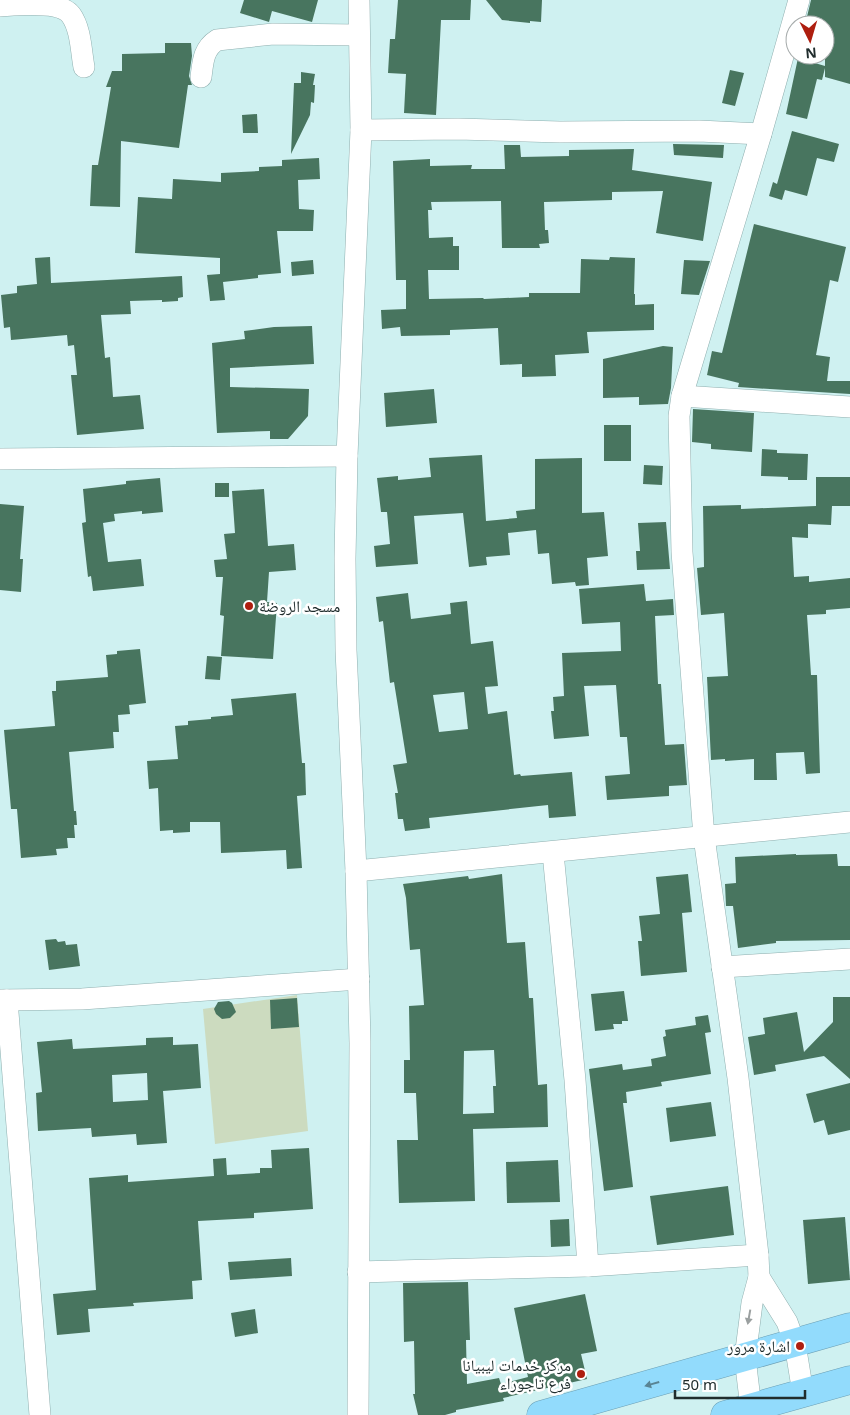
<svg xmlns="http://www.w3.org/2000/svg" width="850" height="1415" viewBox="0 0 850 1415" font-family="'Noto Sans','Noto Naskh Arabic',sans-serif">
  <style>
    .green { fill: #ccdbbf }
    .building { fill: #48755f; fill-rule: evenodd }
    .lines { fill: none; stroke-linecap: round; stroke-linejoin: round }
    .minor-casing { stroke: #8fafaf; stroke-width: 22 }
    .highway-casing { stroke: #6a9eb4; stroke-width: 29 }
    .minor { stroke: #fff; stroke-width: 21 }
    .highway { stroke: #92dbfc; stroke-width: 28 }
    .oneway { fill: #9ba0a0 }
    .oneway2 { fill: #598494 }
    .poi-dot { fill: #ae1e0f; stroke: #fff; stroke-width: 2 }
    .labels { text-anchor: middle; stroke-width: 5; stroke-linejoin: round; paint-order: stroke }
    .poi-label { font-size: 16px; fill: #202d2d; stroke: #fff; text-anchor: end }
  </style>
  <rect width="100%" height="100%" fill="#cff1f1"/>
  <path class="green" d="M 297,995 L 308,1131 L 215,1144 L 203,1009 Z"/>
  <g class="building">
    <path d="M 244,0 L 318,0 L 312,22 L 272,11 L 269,22 L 240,13 Z"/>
    <path d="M 398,0 L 471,0 L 470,20 L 441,20 L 436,115 L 404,113 L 406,74 L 388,73 L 390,39 L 395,39 Z"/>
    <path d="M 486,0 L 542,0 L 541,22 L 530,21 L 530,23 L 502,20 Z"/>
    <path d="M 811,0 L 850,0 L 850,84 L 825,77 L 825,68 L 822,80 L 817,79 L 807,119 L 786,114 L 798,58 L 825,66 L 825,25 L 805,25 Z"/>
    <path d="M 165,43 L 191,43 L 192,56 L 189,76 L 192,85 L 188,85 L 179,148 L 121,141 L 120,207 L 90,206 L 92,165 L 98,165 L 111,87 L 106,87 L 112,71 L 122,71 L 122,54 L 165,53 Z"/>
    <path d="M 730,70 L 744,73 L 735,106 L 722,103 Z"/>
    <path d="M 301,72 L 315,74 L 313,85 L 315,85 L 314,103 L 311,102 L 310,115 L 291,154 L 294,83 L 301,83 Z"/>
    <path d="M 257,114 L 258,133 L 243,133 L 242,115 Z"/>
    <path d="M 792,131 L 839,144 L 834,162 L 817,158 L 807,196 L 785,190 L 782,200 L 769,196 L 773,182 L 777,184 Z"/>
    <path d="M 673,144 L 724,145 L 723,158 L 674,155 Z"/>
    <path d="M 504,145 L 520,145 L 521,157 L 569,156 L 569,150 L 634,149 L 632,170 L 712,182 L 703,241 L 656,233 L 663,191 L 612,192 L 612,200 L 544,202 L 545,230 L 548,230 L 549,243 L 539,244 L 540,248 L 502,248 L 501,201 L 431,202 L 432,210 L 428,210 L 429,238 L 453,237 L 453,246 L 459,246 L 459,270 L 428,270 L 429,299 L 483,298 L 484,299 L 529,297 L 529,293 L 580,293 L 581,259 L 609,260 L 610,257 L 635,258 L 634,294 L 635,294 L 635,305 L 654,304 L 654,330 L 587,332 L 589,353 L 555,355 L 556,376 L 522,377 L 522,364 L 500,365 L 498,328 L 450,330 L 450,335 L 401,336 L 400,327 L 382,329 L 381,310 L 406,309 L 406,280 L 396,280 L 393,161 L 430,159 L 430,166 L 472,165 L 471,169 L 505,169 Z"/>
    <path d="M 319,158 L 320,179 L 298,180 L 299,209 L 314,210 L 313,231 L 277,231 L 281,273 L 258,275 L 258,278 L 223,282 L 225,300 L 210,301 L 207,275 L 220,274 L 220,258 L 135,253 L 138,197 L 172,199 L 173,179 L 221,182 L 221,173 L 259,171 L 259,167 L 282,166 L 282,160 Z"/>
    <path d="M 754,224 L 846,247 L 838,282 L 830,280 L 816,355 L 830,357 L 827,381 L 850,381 L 850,394 L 738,387 L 739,383 L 707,375 L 712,351 L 722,353 Z"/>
    <path d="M 50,257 L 51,283 L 182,276 L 183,297 L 178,298 L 178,301 L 162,302 L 162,300 L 130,301 L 131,314 L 101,315 L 105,358 L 110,357 L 113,397 L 140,395 L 144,429 L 77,435 L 71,375 L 77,375 L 74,345 L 68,346 L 67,335 L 11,340 L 10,327 L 4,328 L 1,295 L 17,293 L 17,286 L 37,284 L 35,258 Z"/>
    <path d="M 313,260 L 314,274 L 292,276 L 291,262 Z"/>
    <path d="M 684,260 L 710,261 L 699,295 L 681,294 Z"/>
    <path d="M 312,326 L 314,364 L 230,368 L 230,387 L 309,389 L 308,416 L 288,439 L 270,439 L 270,431 L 217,433 L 212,343 L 245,339 L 244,331 L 274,327 Z"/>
    <path d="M 663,346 L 673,347 L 671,388 L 668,404 L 639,405 L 639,397 L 603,398 L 603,359 Z"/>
    <path d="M 434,389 L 437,423 L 386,427 L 384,393 Z"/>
    <path d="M 693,409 L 754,413 L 752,452 L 711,449 L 711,444 L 692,442 Z"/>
    <rect x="604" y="425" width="27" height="36"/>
    <path d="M 762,449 L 777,450 L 777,453 L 808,454 L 807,480 L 788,480 L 788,477 L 761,476 Z"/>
    <path d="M 482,455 L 486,521 L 517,518 L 516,511 L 535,509 L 535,459 L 582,458 L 582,513 L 604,512 L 608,556 L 587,558 L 589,585 L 576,586 L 575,582 L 552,584 L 549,553 L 538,554 L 536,530 L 508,533 L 510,555 L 486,557 L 487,565 L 469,567 L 463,513 L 414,516 L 418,564 L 376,567 L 374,546 L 390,544 L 387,512 L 381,512 L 377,478 L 398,476 L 398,480 L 431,477 L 429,458 Z"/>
    <path d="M 644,465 L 663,466 L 662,485 L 643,484 Z"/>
    <path d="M 816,477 L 850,477 L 850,506 L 832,506 L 831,525 L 808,524 L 808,538 L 792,537 L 794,577 L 809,576 L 809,582 L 850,578 L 850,608 L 826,610 L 826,614 L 807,615 L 811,675 L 817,675 L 820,773 L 806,774 L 804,752 L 776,753 L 777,780 L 754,780 L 754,759 L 725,761 L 725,759 L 711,760 L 707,677 L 728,676 L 724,613 L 701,615 L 697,568 L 704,567 L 703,506 L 741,505 L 741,509 L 816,506 Z"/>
    <path d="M 160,478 L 163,512 L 142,514 L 142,511 L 114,514 L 115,521 L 103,523 L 108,562 L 141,559 L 144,586 L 93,591 L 91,576 L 88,577 L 82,523 L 86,522 L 83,489 L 126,484 L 126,481 Z"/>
    <rect x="215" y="483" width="14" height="14"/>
    <path d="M 264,489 L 268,546 L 294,544 L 296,570 L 269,572 L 267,602 L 277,603 L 273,659 L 221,656 L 224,616 L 220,615 L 223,577 L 216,577 L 214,560 L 227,559 L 224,534 L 235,533 L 232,491 Z"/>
    <path d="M 0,504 L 24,506 L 20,559 L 23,559 L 21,592 L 0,590 Z"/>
    <path d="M 666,522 L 670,569 L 637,570 L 636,551 L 640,551 L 638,523 Z"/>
    <path d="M 644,584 L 646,601 L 673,599 L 674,615 L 655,616 L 658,684 L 661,684 L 665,745 L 684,744 L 687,785 L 669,786 L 669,796 L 607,800 L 605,776 L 630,774 L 627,737 L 620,737 L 616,685 L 584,686 L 589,736 L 554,739 L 551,711 L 554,711 L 553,697 L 564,696 L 562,653 L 621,651 L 620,622 L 582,624 L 579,589 Z"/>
    <path d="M 408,593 L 411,619 L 451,614 L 450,603 L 467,601 L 471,644 L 493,641 L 498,686 L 485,687 L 488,714 L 507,711 L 514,775 L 520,774 L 521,776 L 572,772 L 576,816 L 549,818 L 548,805 L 429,818 L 430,828 L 405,831 L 403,819 L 398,819 L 395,793 L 398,793 L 393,765 L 407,763 L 394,682 L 390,683 L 383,621 L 379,622 L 376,597 ZM 464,692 L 468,729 L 439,732 L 433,695 Z"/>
    <path d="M 140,649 L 146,703 L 129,705 L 130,714 L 118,715 L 119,732 L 113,732 L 114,748 L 69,752 L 74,811 L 76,811 L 77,825 L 74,825 L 75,838 L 67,838 L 68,848 L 56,849 L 57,855 L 21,858 L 17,809 L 11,809 L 4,730 L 55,726 L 52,691 L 56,691 L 56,681 L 108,677 L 106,655 L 117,654 L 117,651 Z"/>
    <path d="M 207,656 L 222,657 L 220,680 L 205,679 Z"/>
    <path d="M 296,693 L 302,763 L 305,763 L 306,795 L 297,796 L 302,868 L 287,869 L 286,850 L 221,853 L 220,822 L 190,822 L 190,832 L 173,833 L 173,830 L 160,831 L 158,788 L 149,789 L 147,761 L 178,759 L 175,726 L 188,725 L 188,721 L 211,719 L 211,717 L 233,715 L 231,699 Z"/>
    <path d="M 796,854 L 796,855 L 837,854 L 838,866 L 850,866 L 850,940 L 776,941 L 776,943 L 738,948 L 733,906 L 726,906 L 725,884 L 736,883 L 735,857 Z"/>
    <path d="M 502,874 L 507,943 L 525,942 L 529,998 L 533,998 L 538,1085 L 547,1084 L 548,1127 L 473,1129 L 475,1201 L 399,1203 L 397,1140 L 418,1140 L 416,1093 L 404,1093 L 404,1060 L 410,1060 L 409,1006 L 424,1005 L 420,949 L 410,950 L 406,898 L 403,884 L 468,876 L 469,879 ZM 494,1050 L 496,1086 L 493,1086 L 494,1113 L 463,1114 L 464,1051 Z"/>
    <path d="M 688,874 L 692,912 L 682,913 L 687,972 L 641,976 L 638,941 L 642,941 L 639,916 L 660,914 L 656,877 Z"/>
    <path d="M 56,939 L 58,942 L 65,941 L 66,945 L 77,944 L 80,966 L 49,970 L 45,940 Z"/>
    <path d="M 624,991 L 628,1021 L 622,1021 L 622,1024 L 613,1024 L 614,1029 L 595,1031 L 591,994 Z"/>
    <path d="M 833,997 L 850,997 L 850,1079 L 824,1056 L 775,1065 L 776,1071 L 754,1075 L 748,1037 L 765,1034 L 763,1018 L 797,1012 L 804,1052 L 833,1022 Z"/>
    <path d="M 297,998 L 299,1027 L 271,1029 L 270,1000 Z"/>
    <path d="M 229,1001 L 232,1003 L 236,1012 L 230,1018 L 222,1019 L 216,1014 L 214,1009 L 218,1002 Z"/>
    <path d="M 708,1015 L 711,1032 L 705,1033 L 711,1074 L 661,1082 L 662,1086 L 626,1092 L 627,1103 L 623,1103 L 633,1187 L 604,1191 L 589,1069 L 622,1064 L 623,1070 L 652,1066 L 651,1059 L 666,1056 L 663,1037 L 666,1036 L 665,1030 L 696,1025 L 695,1017 Z"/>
    <path d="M 173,1037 L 173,1045 L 198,1044 L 201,1088 L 163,1091 L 167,1143 L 137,1145 L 136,1134 L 92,1137 L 91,1128 L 38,1131 L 36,1093 L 42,1092 L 37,1042 L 72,1039 L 73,1049 L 146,1045 L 146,1038 ZM 147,1073 L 148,1100 L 113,1102 L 112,1075 Z"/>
    <path d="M 850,1083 L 850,1130 L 828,1135 L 824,1120 L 814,1123 L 806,1094 Z"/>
    <path d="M 711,1102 L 716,1136 L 670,1142 L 666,1108 Z"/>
    <path d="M 309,1148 L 313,1209 L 254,1213 L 254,1218 L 198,1221 L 202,1280 L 192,1281 L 193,1299 L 133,1303 L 134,1306 L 88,1309 L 90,1332 L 57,1335 L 53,1294 L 96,1290 L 89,1178 L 128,1175 L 128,1182 L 214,1176 L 213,1159 L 226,1158 L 227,1175 L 260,1173 L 260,1168 L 272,1168 L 271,1150 Z"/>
    <path d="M 558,1160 L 560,1202 L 507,1203 L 506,1162 Z"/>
    <path d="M 728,1186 L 734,1235 L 657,1245 L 650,1196 Z"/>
    <path d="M 845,1217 L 850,1280 L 808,1284 L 803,1220 Z"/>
    <path d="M 569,1219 L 570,1246 L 551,1247 L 550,1220 Z"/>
    <path d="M 291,1258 L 292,1276 L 230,1280 L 228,1262 Z"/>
    <path d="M 468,1282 L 470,1340 L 466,1340 L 467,1384 L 499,1378 L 501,1384 L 528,1377 L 514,1308 L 585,1294 L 597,1351 L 581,1354 L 587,1379 L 503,1398 L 504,1401 L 456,1410 L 456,1412 L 445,1415 L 418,1415 L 413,1394 L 415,1394 L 414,1341 L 404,1342 L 403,1283 Z"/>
    <path d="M 255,1309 L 258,1333 L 235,1337 L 231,1313 Z"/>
  </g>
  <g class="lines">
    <g class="minor-casing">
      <g id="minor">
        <path d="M 0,6 C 17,5 60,0 71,15 C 81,29 81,51 84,67"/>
        <path d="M 201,77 C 203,62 203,49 217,40 L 273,34 L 359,35"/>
        <path d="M 361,130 L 458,129 L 560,132 L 699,131 L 761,134"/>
        <path d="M 682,396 L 850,407"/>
        <path d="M 0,459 L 347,456"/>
        <path d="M 553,853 L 575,1080 L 588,1266"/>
        <path d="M 356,871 L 850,822"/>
        <path d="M 722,967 L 850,959"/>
        <path d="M 0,1000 L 82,999 L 359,979"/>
        <path d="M 7,1000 L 40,1415"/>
        <path d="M 358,1272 L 588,1266 L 758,1255"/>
        <path d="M 759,1277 L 787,1322 L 795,1344 L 803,1393"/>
        <path d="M 751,1408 L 745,1358 L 752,1303 L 759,1277 L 758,1255 L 738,1078 L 704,837 L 682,552 L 679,416 L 682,396 L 761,134 L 799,0"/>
        <path d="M 358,1415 L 360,1043 L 356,871 L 346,650 L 345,559 L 347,456 L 361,130 L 359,0"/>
      </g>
    </g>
    <g class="highway-casing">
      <g id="highway">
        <path d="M 541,1415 L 850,1327"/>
        <path d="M 725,1415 L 850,1380"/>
      </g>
    </g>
    <use href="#minor" class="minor"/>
    <use href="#highway" class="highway"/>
  </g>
  <defs><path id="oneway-solid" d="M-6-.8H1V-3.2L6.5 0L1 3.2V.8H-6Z" transform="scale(1.25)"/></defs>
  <use class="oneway" href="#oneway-solid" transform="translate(749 1317) rotate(100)"/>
  <use class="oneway2" href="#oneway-solid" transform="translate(652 1384) rotate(164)"/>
  <g class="poi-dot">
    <circle cx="249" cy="606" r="5"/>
    <circle cx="800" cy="1346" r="5"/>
    <circle cx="581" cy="1374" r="5"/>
  </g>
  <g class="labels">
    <g class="poi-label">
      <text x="259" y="612" text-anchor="start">مسجد الروضة</text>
      <text x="790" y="1352">اشارة مرور</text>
      <text x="571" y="1371">مركز خدمات ليبيانا<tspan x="571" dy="18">فرع تاجوراء</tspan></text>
    </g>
  </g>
  <g transform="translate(810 40) rotate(175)"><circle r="24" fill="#ffffff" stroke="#a6abab"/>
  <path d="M0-4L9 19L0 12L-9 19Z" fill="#ae1e0f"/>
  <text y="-8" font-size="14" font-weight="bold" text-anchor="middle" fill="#202d2d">N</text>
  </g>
  <path d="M675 1390v8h130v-8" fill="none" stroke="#202d2d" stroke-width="2.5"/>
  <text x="682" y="1390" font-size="15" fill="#202d2d" stroke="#ffffff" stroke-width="4" paint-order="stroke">50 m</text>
</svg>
